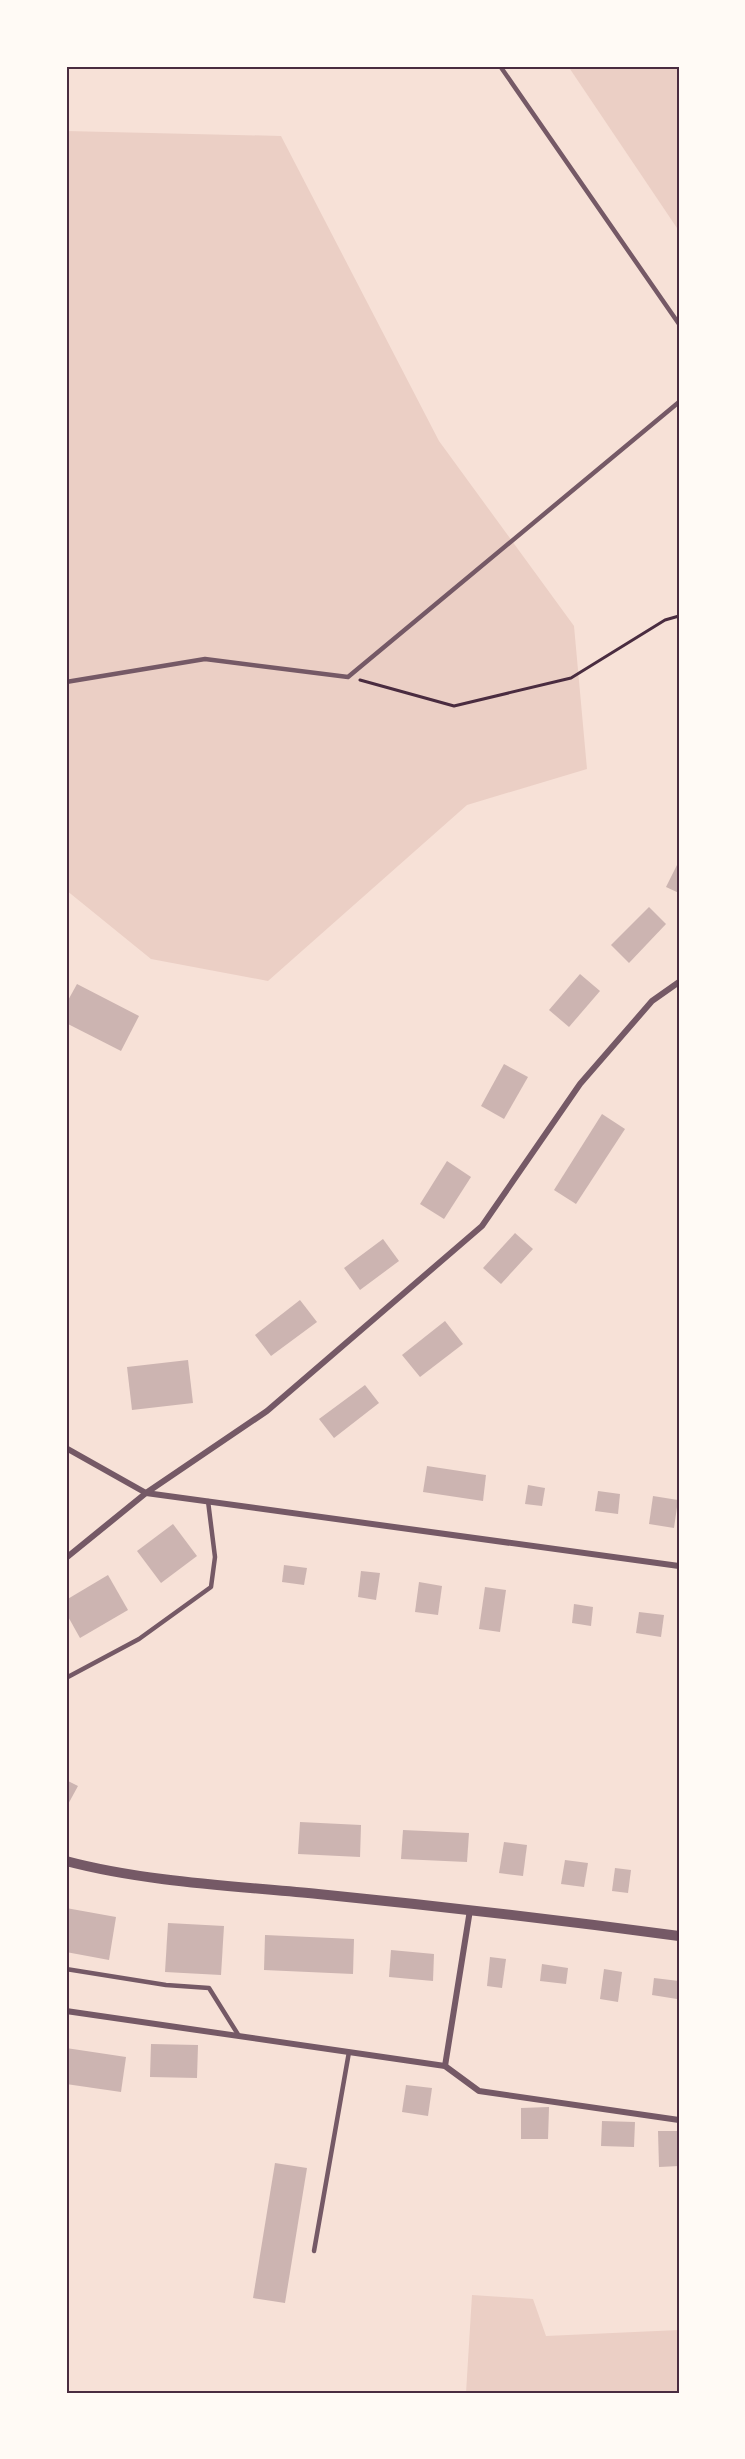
<svg xmlns="http://www.w3.org/2000/svg" width="745" height="2459" viewBox="0 0 745 2459" font-family="Overpass,sans-serif">
  <style>
    .green { fill: #ebcfc5 }
    .building { fill: #ccb4b1 }
    .lines { fill: none; stroke-linecap: round; stroke-linejoin: round }
    .path { stroke: #4a2c40; stroke-width: 3 }
    .service { stroke: #755966; stroke-width: 4.5 }
    .minor { stroke: #755966; stroke-width: 6 }
    .tertiary { stroke: #755966; stroke-width: 10 }
    .neatline { fill: none; stroke: #4a2c40; stroke-width: 2 }
  </style>
  <rect width="100%" height="100%" fill="#f7e1d7"/>
  <g class="green">
    <path d="M 568,66 L 679,66 L 679,231 Z"/>
    <path d="M 66,131 L 281,136 L 439,441 L 574,626 L 587,769 L 467,805 L 268,981 L 151,959 L 66,890 Z"/>
    <path d="M 472,2295 L 533,2299 L 546,2336 L 679,2330 L 679,2393 L 466,2393 Z"/>
  </g>
  <g class="building">
    <path d="M 679,861 L 679,893 L 666,887 Z"/>
    <path d="M 649,907 L 666,924 L 629,963 L 611,945 Z"/>
    <path d="M 580,974 L 600,991 L 569,1027 L 549,1010 Z"/>
    <path d="M 77,984 L 139,1016 L 121,1051 L 66,1023 L 66,1004 Z"/>
    <path d="M 504,1064 L 528,1077 L 504,1119 L 481,1106 Z"/>
    <path d="M 602,1114 L 625,1129 L 576,1204 L 554,1190 Z"/>
    <path d="M 447,1161 L 471,1177 L 444,1219 L 420,1204 Z"/>
    <path d="M 515,1233 L 533,1249 L 501,1284 L 483,1268 Z"/>
    <path d="M 383,1239 L 399,1261 L 360,1290 L 344,1268 Z"/>
    <path d="M 300,1300 L 317,1322 L 271,1356 L 255,1335 Z"/>
    <path d="M 445,1321 L 463,1344 L 420,1377 L 402,1355 Z"/>
    <path d="M 188,1360 L 193,1403 L 132,1410 L 127,1367 Z"/>
    <path d="M 365,1385 L 379,1403 L 334,1438 L 319,1419 Z"/>
    <path d="M 427,1466 L 486,1475 L 483,1501 L 423,1492 Z"/>
    <path d="M 528,1485 L 545,1488 L 542,1506 L 525,1504 Z"/>
    <path d="M 598,1491 L 620,1494 L 618,1514 L 595,1511 Z"/>
    <path d="M 653,1496 L 678,1500 L 674,1528 L 649,1524 Z"/>
    <path d="M 173,1524 L 197,1556 L 161,1583 L 137,1551 Z"/>
    <path d="M 284,1565 L 307,1568 L 304,1585 L 282,1582 Z"/>
    <path d="M 361,1571 L 380,1573 L 376,1600 L 358,1597 Z"/>
    <path d="M 108,1575 L 128,1610 L 80,1638 L 66,1613 L 66,1600 Z"/>
    <path d="M 419,1582 L 442,1586 L 438,1615 L 415,1612 Z"/>
    <path d="M 485,1587 L 506,1590 L 500,1632 L 479,1629 Z"/>
    <path d="M 574,1604 L 593,1607 L 591,1626 L 572,1623 Z"/>
    <path d="M 639,1612 L 664,1615 L 661,1637 L 636,1633 Z"/>
    <path d="M 66,1780 L 78,1786 L 66,1808 Z"/>
    <path d="M 300,1822 L 361,1825 L 360,1857 L 298,1854 Z"/>
    <path d="M 403,1830 L 469,1833 L 467,1862 L 401,1859 Z"/>
    <path d="M 504,1842 L 527,1845 L 523,1876 L 499,1873 Z"/>
    <path d="M 565,1860 L 588,1863 L 584,1887 L 561,1884 Z"/>
    <path d="M 615,1868 L 631,1870 L 628,1893 L 612,1891 Z"/>
    <path d="M 66,1908 L 116,1917 L 109,1960 L 66,1952 Z"/>
    <path d="M 168,1923 L 224,1926 L 221,1975 L 165,1972 Z"/>
    <path d="M 265,1935 L 354,1939 L 353,1974 L 264,1970 Z"/>
    <path d="M 391,1950 L 434,1954 L 433,1981 L 389,1977 Z"/>
    <path d="M 490,1957 L 506,1959 L 502,1988 L 487,1986 Z"/>
    <path d="M 542,1964 L 568,1968 L 566,1984 L 540,1981 Z"/>
    <path d="M 604,1969 L 622,1972 L 618,2002 L 600,1999 Z"/>
    <path d="M 654,1978 L 679,1981 L 677,1999 L 652,1995 Z"/>
    <path d="M 151,2044 L 198,2045 L 197,2078 L 150,2077 Z"/>
    <path d="M 66,2048 L 126,2057 L 121,2092 L 66,2084 Z"/>
    <path d="M 406,2085 L 432,2088 L 428,2116 L 402,2112 Z"/>
    <path d="M 549,2107 L 548,2139 L 521,2139 L 521,2108 Z"/>
    <path d="M 602,2121 L 635,2122 L 634,2147 L 601,2146 Z"/>
    <path d="M 658,2131 L 679,2131 L 679,2166 L 659,2167 Z"/>
    <path d="M 275,2163 L 307,2168 L 285,2303 L 253,2298 Z"/>
  </g>
  <g class="lines">
    <path class="path" d="M 360,680 L 454,706 L 571,678 L 665,620 L 679,616"/>
    <g class="service">
      <path d="M 500,66 L 679,324"/>
      <path d="M 66,682 L 205,659 L 348,677 L 679,402"/>
      <path d="M 66,1678 L 139,1639 L 211,1587 L 215,1557 L 208,1501"/>
      <path d="M 66,1969 L 166,1985 L 209,1988 L 239,2036"/>
      <path d="M 314,2251 L 349,2052"/>
    </g>
    <g class="minor">
      <path d="M 66,1448 L 146,1493 L 679,1566"/>
      <path d="M 66,1558 L 146,1493 L 267,1411 L 482,1226 L 580,1084 L 652,1001 L 679,982"/>
      <path d="M 66,2011 L 445,2066 L 479,2091 L 679,2120"/>
      <path d="M 445,2066 L 470,1910"/>
    </g>
    <path class="tertiary" d="M 66,1861 C 145,1882 236,1886 318,1894 C 439,1906 559,1920 679,1936"/>
  </g>
  <rect width="745" height="2459" fill="none" stroke="#fffaf5" stroke-width="135"/>
  <rect x="68" y="68" width="610" height="2324" class="neatline"/>
</svg>
